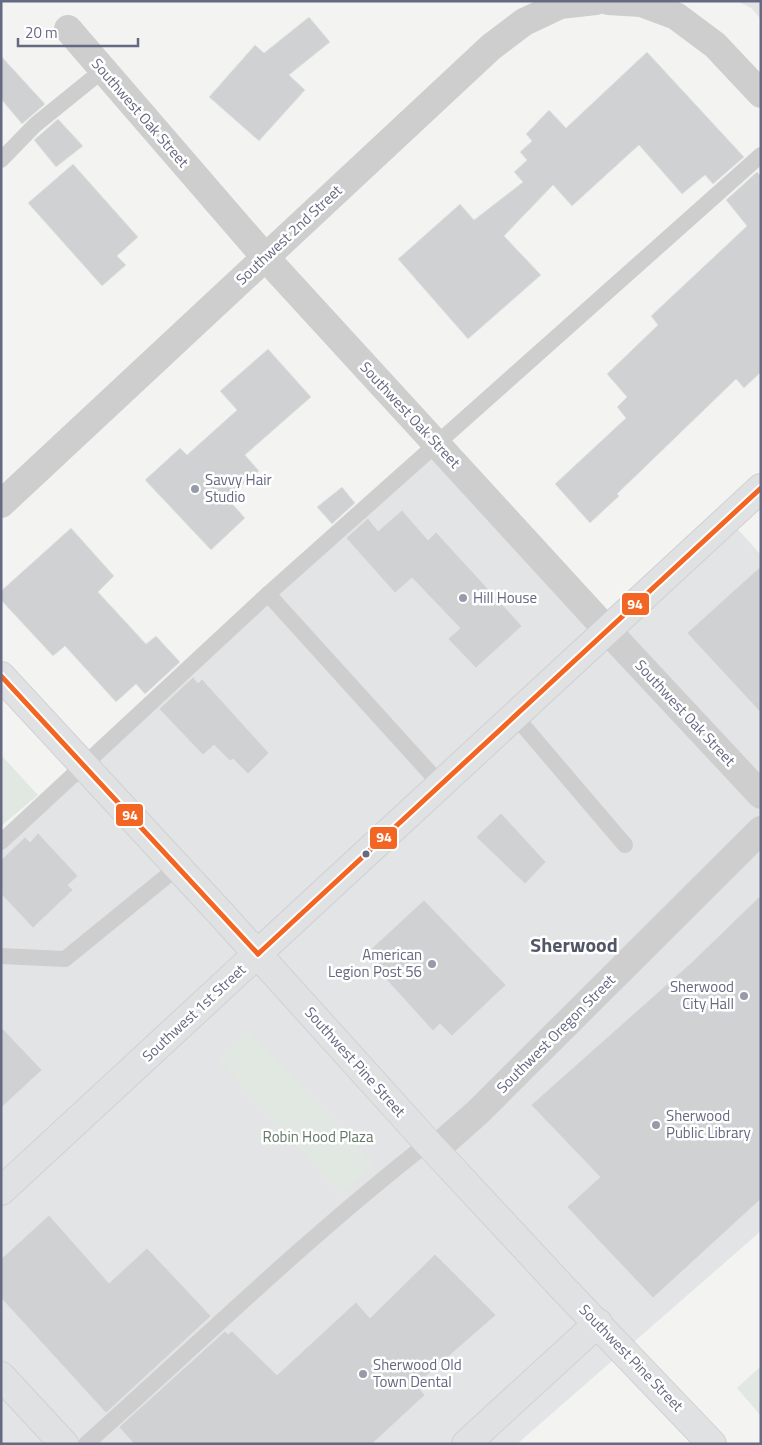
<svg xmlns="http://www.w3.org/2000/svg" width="762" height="1445" viewBox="0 0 762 1445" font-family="'Titillium Web',sans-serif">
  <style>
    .built { fill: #e3e4e5 }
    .green { fill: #e1e7e1 }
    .building { fill: #d0d1d2; stroke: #e2e3e2 }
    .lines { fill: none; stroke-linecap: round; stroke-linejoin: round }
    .secondary-casing { stroke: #d1d1d2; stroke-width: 30 }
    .lane { stroke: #cececf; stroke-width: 16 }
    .street { stroke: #cececf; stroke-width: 28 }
    .secondary { stroke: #e0e1e2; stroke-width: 28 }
    .bus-1-casing { stroke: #fff; stroke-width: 9 }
    .bus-1 { stroke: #f26522; stroke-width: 5 }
    .poi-dot { fill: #979aa9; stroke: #fff; stroke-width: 2 }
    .bus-dot { fill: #656981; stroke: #fff; stroke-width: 2 }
    .labels { text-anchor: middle; stroke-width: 5; stroke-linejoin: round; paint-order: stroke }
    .street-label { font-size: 15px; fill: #656981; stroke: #fff }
    .poi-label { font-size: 15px; fill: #656981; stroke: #fff; text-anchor: start }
    .park-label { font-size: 15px; fill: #637967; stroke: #fff }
    .district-label { font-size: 20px; font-weight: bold; fill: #525667; stroke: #fff }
    .line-badge { stroke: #fff; stroke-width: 2 }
    .badge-label { font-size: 14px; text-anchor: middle; font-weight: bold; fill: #fff }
  </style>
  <rect width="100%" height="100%" fill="#f3f4f2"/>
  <g class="built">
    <path d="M 737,1 L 761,1 L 761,19 L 751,8 Z"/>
    <path d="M 436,443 L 607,630 L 728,518 L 761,555 L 761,1231 L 517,1444 L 1,1444 L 1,845 Z"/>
  </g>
  <g class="green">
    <path d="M 1,755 L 38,795 L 1,826 Z"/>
    <path d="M 248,1029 L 374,1165 L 341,1195 L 218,1059 Z"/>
    <path d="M 761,1366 L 761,1416 L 737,1388 Z"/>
  </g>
  <g class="building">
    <path d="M 309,17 L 330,42 L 289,75 L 305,90 L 259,141 L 209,97 L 255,45 L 264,53 Z"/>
    <path d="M 647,52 L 744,157 L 713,184 L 705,175 L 682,194 L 639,145 L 572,206 L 553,185 L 504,236 L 541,275 L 468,339 L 398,259 L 460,204 L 474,220 L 523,182 L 514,172 L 527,160 L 520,152 L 532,141 L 526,134 L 549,110 L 566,128 Z"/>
    <path d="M 1,56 L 45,104 L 22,124 L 1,99 Z"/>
    <path d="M 58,119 L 83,146 L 56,167 L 34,140 Z"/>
    <path d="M 73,164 L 138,237 L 117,256 L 126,265 L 102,286 L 28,203 Z"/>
    <path d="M 757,172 L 761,176 L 761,372 L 744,388 L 736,379 L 617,494 L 619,496 L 590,523 L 555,484 L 626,418 L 617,407 L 627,397 L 607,374 L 658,325 L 651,316 L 747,226 L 726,200 Z"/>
    <path d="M 268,349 L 311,397 L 245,455 L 259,471 L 227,498 L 245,518 L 211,550 L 145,480 L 180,448 L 187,455 L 237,410 L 220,391 Z"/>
    <path d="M 342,487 L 355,503 L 332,524 L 317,507 Z"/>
    <path d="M 402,510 L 428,540 L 436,532 L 522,626 L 476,668 L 448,639 L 460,628 L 412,578 L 395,593 L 346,538 L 368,518 L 378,531 Z"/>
    <path d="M 71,528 L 114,576 L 98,592 L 146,644 L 156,636 L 180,662 L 145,694 L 136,684 L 116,702 L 65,646 L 53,656 L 1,600 L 1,591 Z"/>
    <path d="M 761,566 L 761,713 L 687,633 Z"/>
    <path d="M 193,677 L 198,683 L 202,679 L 269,753 L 248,774 L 233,759 L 230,761 L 214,745 L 203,755 L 159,709 Z"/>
    <path d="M 501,813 L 546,862 L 525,884 L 476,837 Z"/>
    <path d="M 38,833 L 78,876 L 68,885 L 73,890 L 33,928 L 1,894 L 1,860 L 25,837 L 30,842 Z"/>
    <path d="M 761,895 L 761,1199 L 653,1298 L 567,1207 L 600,1177 L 531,1105 L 693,961 Z"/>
    <path d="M 424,900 L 506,985 L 452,1036 L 440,1024 L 433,1031 L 375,967 L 381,961 L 371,949 Z"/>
    <path d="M 1,1027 L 42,1070 L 1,1108 Z"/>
    <path d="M 49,1215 L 109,1283 L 147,1248 L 211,1316 L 106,1413 L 1,1298 L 1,1259 Z"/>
    <path d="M 435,1254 L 496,1315 L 416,1385 L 425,1395 L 372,1444 L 134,1444 L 119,1427 L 225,1331 L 228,1334 L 232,1331 L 277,1375 L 356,1302 L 370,1318 Z"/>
  </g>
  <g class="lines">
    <g class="secondary-casing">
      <g id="secondary">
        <path d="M 1,676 L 223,916 L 428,1143 L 560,1285 L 712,1444"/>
        <path d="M 1,1191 L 761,488"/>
        <path d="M 1,1376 L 64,1444"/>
        <path d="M 466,1444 L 598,1323"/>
      </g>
    </g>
    <g class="lane">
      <path d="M 1,160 L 35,125 L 103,70"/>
      <path d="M 268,594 L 441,785"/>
      <path d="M 515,716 L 625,845"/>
      <path d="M 1,842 L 268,594 L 761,155"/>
      <path d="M 1,956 L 65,959 L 178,867"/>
      <path d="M 86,1444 C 199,1343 309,1236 428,1143"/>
    </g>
    <g class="street">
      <path d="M 608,1 L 641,3 L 676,16 L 715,45 L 761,94"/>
      <path d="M 68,29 L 265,257 L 607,630 L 761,795"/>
      <path d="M 1,504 L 491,47 L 524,22 L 560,5 L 596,1"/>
      <path d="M 435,1150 L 478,1112 L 761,830"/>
    </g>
    <use href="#secondary" class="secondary"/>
    <g class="bus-1-casing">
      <g id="bus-1">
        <path d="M 1,676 L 258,954"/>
        <path d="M 258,954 L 761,488"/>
      </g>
    </g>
    <use href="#bus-1" class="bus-1"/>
  </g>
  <g class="poi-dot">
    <circle cx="195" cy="489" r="5"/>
    <circle cx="463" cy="598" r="5"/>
    <circle cx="432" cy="964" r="5"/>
    <circle cx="744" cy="996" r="5"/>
    <circle cx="656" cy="1125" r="5"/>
    <circle cx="363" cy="1374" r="5"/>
  </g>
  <circle class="bus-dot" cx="366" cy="854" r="4.5"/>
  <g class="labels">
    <g class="street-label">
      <text transform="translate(140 113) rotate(49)" y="5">Southwest Oak Street</text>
      <text transform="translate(289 235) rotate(-43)" y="5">Southwest 2nd Street</text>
      <text transform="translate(410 415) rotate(47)" y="5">Southwest Oak Street</text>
      <text transform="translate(685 713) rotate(47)" y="5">Southwest Oak Street</text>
      <text transform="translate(194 1013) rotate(-43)" y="5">Southwest 1st Street</text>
      <text transform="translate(556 1034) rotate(-45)" y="5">Southwest Oregon Street</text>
      <text transform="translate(355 1062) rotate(48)" y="5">Southwest Pine Street</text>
      <text transform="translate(631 1358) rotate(46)" y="5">Southwest Pine Street</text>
    </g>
    <g class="poi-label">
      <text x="205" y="485">Savvy Hair<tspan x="205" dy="17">Studio</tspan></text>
      <text x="473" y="603">Hill House</text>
      <text x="422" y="960" text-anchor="end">American<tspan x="422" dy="17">Legion Post 56</tspan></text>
      <text x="734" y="992" text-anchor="end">Sherwood<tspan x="734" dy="17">City Hall</tspan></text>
      <text x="666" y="1121">Sherwood<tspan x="666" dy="17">Public Library</tspan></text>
      <text x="373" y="1370">Sherwood Old<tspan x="373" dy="17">Town Dental</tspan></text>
    </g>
    <g class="park-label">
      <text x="318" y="1142">Robin Hood Plaza</text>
    </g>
    <g class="district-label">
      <text x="574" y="952">Sherwood</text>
    </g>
  </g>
  <g class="line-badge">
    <rect x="621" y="592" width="29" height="24" rx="5" fill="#f26522"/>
    <rect x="115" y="803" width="29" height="24" rx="5" fill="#f26522"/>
    <rect x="369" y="826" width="29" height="24" rx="5" fill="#f26522"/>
  </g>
  <g class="badge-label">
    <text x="635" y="609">94</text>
    <text x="130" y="820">94</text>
    <text x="384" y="842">94</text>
  </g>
  <rect width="762" height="1445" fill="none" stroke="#656981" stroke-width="5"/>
  <path d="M18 38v8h120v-8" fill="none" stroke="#656981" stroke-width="2.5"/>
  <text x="25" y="38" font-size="15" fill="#656981" stroke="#ffffff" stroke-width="4" paint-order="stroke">20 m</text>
</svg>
